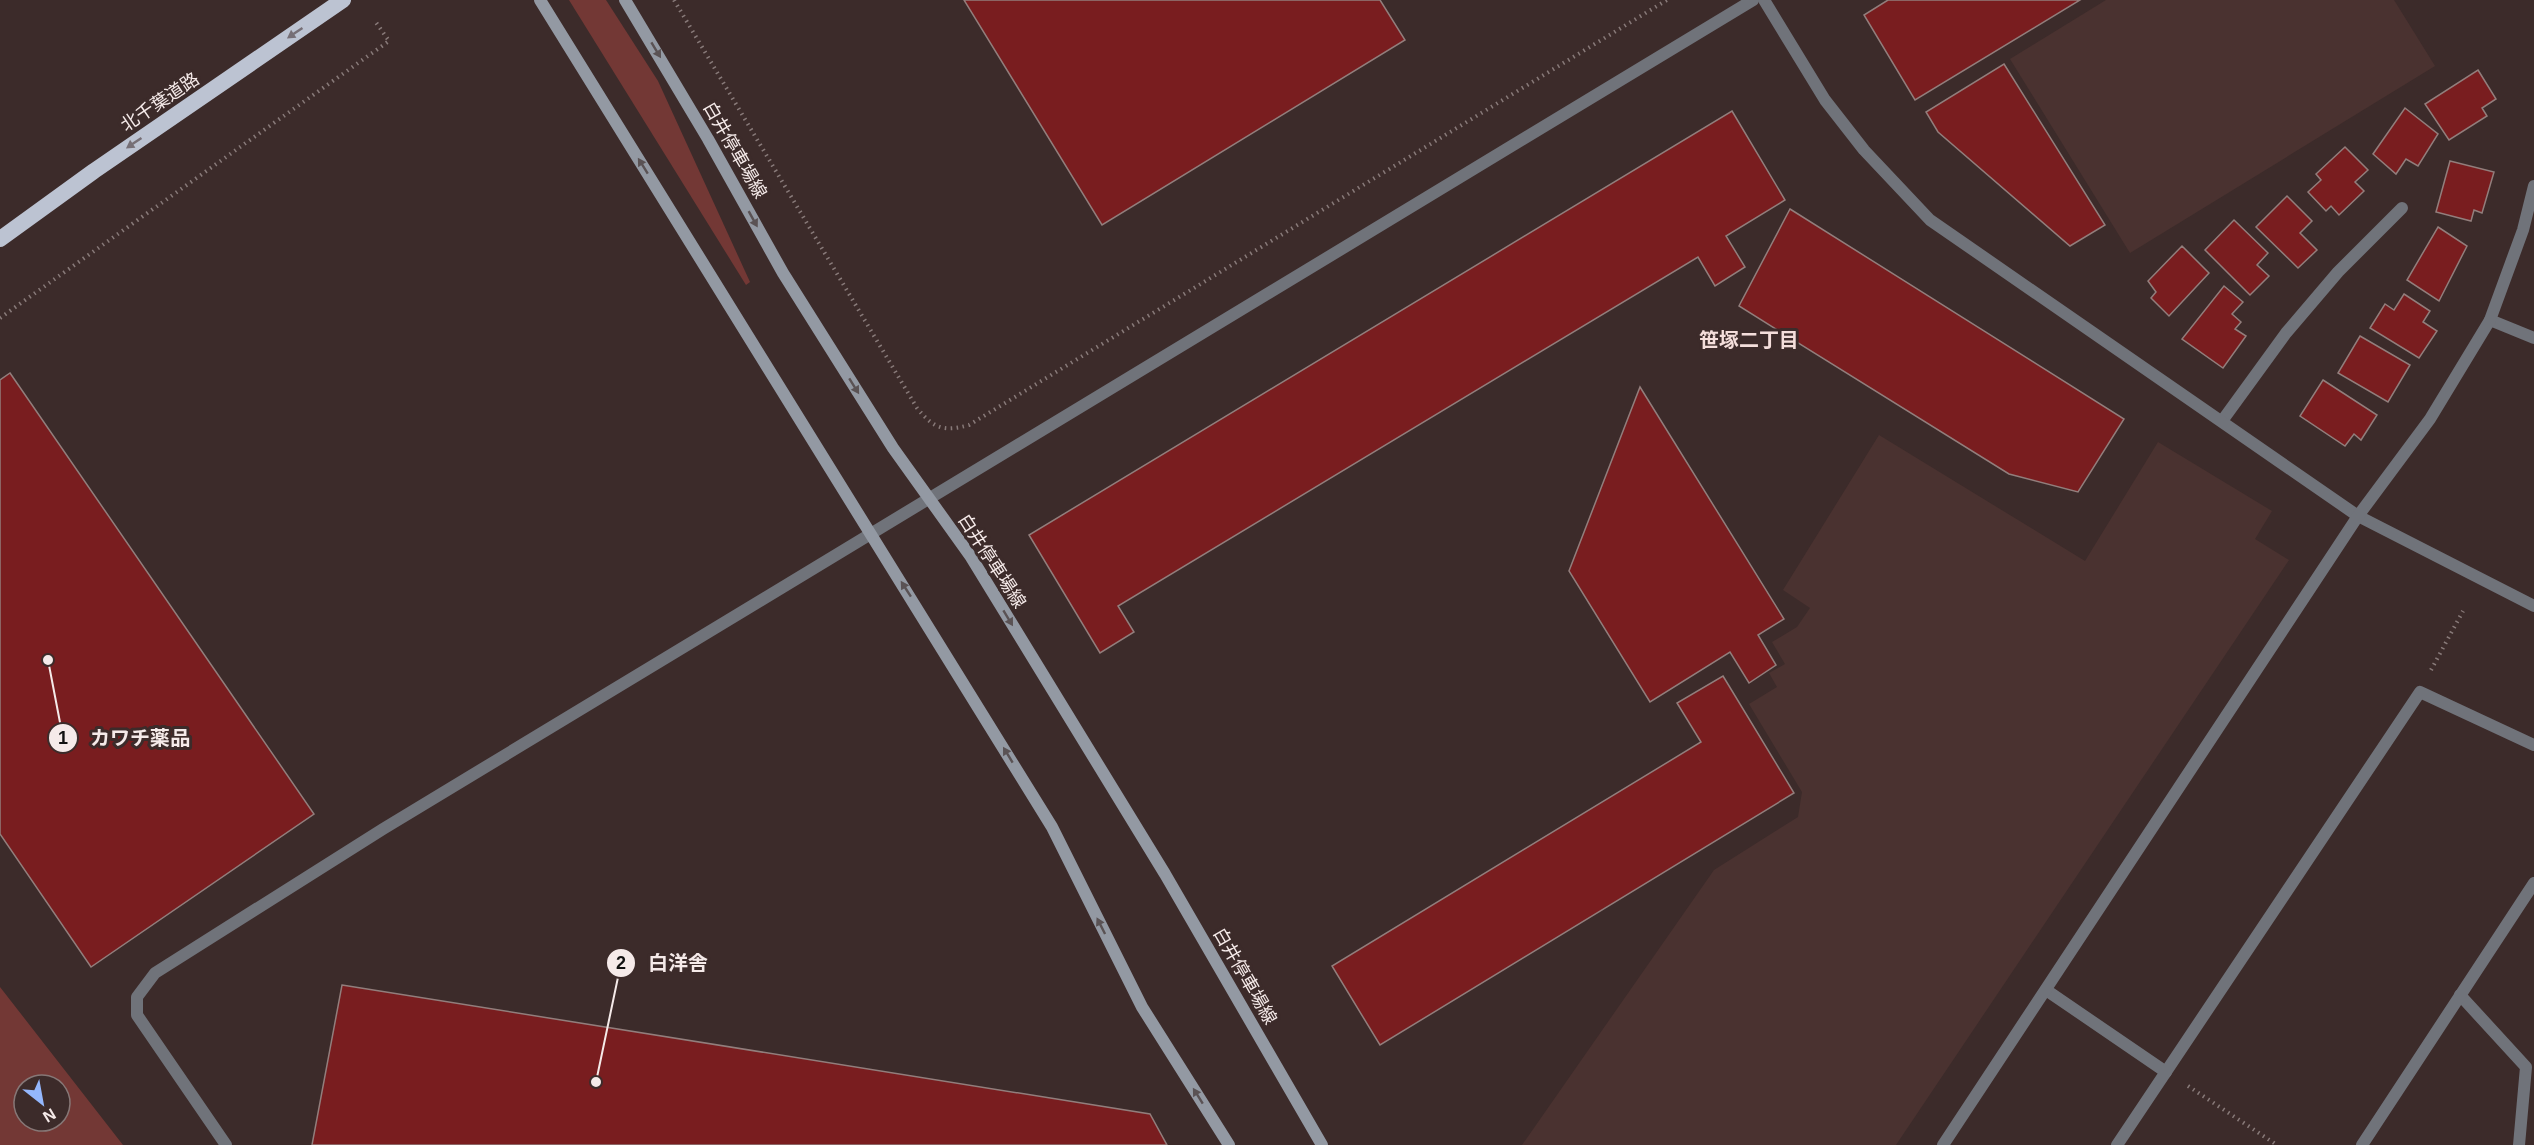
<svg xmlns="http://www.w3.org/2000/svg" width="2534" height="1145" viewBox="0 0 2534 1145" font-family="Helvetica,'Noto Sans JP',sans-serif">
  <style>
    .built { fill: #4a3230 }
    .green { fill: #733835; fill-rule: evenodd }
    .building { fill: #791d1f; stroke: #927e7c; stroke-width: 1.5 }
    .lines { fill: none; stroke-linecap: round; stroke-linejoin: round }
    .path { stroke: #887a79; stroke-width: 4; stroke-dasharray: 1.5 4.5; stroke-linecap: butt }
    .minor { stroke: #70737a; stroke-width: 12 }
    .tertiary { stroke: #70737a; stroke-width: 12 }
    .secondary { stroke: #9399a3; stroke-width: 12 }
    .trunk { stroke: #bcc3d2; stroke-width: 16 }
    .oneway { fill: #766f76 }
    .oneway2 { fill: #5a5254 }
    .labels { text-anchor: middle; stroke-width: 6; stroke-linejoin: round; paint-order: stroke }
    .street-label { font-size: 18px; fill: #f5eae9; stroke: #3c2b2a }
    .neighbourhood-label { font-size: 20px; font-weight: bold; fill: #f4dedb; stroke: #3c2b2a }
    .leader { fill: none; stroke: #f5eae9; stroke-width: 2 }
    .callout-dot { fill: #f5eae9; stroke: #3c2b2a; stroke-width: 2 }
    .mark-label { font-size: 18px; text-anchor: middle; font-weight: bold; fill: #111 }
    .callout-label { font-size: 20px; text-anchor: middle; font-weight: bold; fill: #f5eae9; stroke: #3c2b2a; stroke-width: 6; stroke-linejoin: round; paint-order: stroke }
  </style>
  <rect width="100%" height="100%" fill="#3c2b2a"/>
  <g class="built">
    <path d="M 2106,0 L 2394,0 L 2435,66 L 2130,253 L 2010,59 Z"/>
    <path d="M 1879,435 L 2085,561 L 2158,442 L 2272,511 L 2255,539 L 2289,560 L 1896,1145 L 1522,1145 L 1714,870 L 1798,817 L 1802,792 L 1749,704 L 1777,687 L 1769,673 L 1785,664 L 1772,642 L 1797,627 L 1810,608 L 1783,590 Z"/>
  </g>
  <g class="green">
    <path d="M 569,0 L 606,0 L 658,81 L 750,282 L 746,285 Z"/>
    <path d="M 0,987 L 123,1145 L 0,1145 ZM 24,1085 L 60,1085 L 60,1121 L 24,1121 Z"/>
  </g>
  <g class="building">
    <path d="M 964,0 L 1380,0 L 1405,40 L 1102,225 Z"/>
    <path d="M 1888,0 L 2080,0 L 1915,100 L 1864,15 Z"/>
    <path d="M 2004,64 L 2105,225 L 2070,246 L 1938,132 L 1926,112 Z"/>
    <path d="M 2478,70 L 2496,99 L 2482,108 L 2487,116 L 2449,140 L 2425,104 Z"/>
    <path d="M 2405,108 L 2438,134 L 2418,166 L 2406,159 L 2396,174 L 2373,154 Z"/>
    <path d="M 1732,111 L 1785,200 L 1726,236 L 1745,267 L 1715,286 L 1698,257 L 1118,606 L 1134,632 L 1100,653 L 1029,535 Z"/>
    <path d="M 2345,147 L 2368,170 L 2355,182 L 2364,191 L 2339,215 L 2331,206 L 2326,211 L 2308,192 L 2321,180 L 2316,174 Z"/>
    <path d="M 2450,161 L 2494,172 L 2482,213 L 2474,210 L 2471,221 L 2436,212 Z"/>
    <path d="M 2287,196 L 2312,221 L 2300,233 L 2317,250 L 2298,268 L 2256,227 Z"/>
    <path d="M 1790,209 L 2124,419 L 2078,492 L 2009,474 L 1739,306 Z"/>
    <path d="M 2234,220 L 2268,253 L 2257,265 L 2269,276 L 2250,295 L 2205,250 Z"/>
    <path d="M 2438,227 L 2467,246 L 2439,301 L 2407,280 Z"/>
    <path d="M 2182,246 L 2209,273 L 2169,316 L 2151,298 L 2156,292 L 2148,281 Z"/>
    <path d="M 2224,286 L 2243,302 L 2232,314 L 2241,322 L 2235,329 L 2246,336 L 2223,368 L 2182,339 Z"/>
    <path d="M 2404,294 L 2430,311 L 2423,322 L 2437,331 L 2419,358 L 2370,328 L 2385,304 L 2394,310 Z"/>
    <path d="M 2360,336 L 2410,365 L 2388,402 L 2338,373 Z"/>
    <path d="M 10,373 L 314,814 L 91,967 L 0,834 L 0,380 Z"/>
    <path d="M 2323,380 L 2377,415 L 2361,440 L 2354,434 L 2345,446 L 2300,416 Z"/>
    <path d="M 1640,387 L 1784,619 L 1758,635 L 1776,665 L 1749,683 L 1730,652 L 1650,702 L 1569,571 Z"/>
    <path d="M 1723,676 L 1794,793 L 1380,1045 L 1332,966 L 1701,742 L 1677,703 Z"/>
    <path d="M 342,985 L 1150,1114 L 1167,1145 L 312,1145 Z"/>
  </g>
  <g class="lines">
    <g class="path">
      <path d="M 674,0 L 917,408 C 934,429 944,432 969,425 L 1667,0"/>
      <path d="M 0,318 L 389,41 L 375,21"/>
      <path d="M 2431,670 L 2463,611"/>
      <path d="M 2188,1086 L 2277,1145"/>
    </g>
    <g class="minor">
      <path d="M 2490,320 L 2534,338"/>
      <path d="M 2222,421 L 2286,333 L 2338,272 L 2402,208"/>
      <path d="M 2046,990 L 2166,1072"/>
      <path d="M 2460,995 L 2526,1067 L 2519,1145"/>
      <path d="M 2117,1145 L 2420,692 L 2534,745"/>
      <path d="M 2362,1145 L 2534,883"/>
    </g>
    <g class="tertiary">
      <path d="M 1764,0 L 1825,100 L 1864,150 L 1930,220 L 2358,516 L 2534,606"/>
      <path d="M 226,1145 L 137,1015 L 137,997 L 155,973 L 383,829 L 1753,0"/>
      <path d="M 1943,1145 L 2358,516 L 2430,419 L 2490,320 L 2523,230 L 2534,186"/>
    </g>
    <g class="secondary">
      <path d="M 540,0 L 1052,827 L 1142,1007 L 1229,1145"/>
      <path d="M 625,0 L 708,139 L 783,273 L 893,448 L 971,557 L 1165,874 L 1322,1145"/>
    </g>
    <path class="trunk" d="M 0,239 L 94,171 L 343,0"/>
  </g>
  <defs><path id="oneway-solid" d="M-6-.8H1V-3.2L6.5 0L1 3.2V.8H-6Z" transform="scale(1.5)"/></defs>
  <g class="oneway">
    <use href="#oneway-solid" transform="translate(295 33) rotate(146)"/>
    <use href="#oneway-solid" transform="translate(134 143) rotate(146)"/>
  </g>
  <g class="oneway2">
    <use href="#oneway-solid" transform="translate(656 50) rotate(59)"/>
    <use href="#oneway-solid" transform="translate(643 166) rotate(-122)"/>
    <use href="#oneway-solid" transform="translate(753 219) rotate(61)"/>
    <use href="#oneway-solid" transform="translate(854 386) rotate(58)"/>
    <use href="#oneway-solid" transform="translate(906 589) rotate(-123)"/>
    <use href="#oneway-solid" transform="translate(1008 618) rotate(59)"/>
    <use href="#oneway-solid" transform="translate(1008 755) rotate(-121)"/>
    <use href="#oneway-solid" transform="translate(1101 926) rotate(-117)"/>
    <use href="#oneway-solid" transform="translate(1198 1096) rotate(-122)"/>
  </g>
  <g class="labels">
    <g class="street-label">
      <text transform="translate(160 102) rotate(-34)" y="6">北千葉道路</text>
      <text transform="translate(735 150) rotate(60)" y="6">白井停車場線</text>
      <text transform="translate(992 561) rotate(57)" y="6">白井停車場線</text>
      <text transform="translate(1245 976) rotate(60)" y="6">白井停車場線</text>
    </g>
    <g class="neighbourhood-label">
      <text x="1749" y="347">笹塚二丁目</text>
    </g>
  </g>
  <path class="leader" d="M48 660L63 738M596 1082L621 963"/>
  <g class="callout-dot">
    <circle cx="48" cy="660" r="6"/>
    <circle cx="596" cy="1082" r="6"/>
    <circle cx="63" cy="738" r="15"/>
    <circle cx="621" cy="963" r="15"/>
  </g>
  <g class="mark-label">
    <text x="63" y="744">1</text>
    <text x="621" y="969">2</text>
  </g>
  <g class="callout-label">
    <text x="140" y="745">カワチ薬品</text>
    <text x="678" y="970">白洋舎</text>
  </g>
  <g transform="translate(42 1103) rotate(149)"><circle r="28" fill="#3c2b2a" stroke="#867776" stroke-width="1.5"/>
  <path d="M0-4.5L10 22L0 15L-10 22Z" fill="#94b7fd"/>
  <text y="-9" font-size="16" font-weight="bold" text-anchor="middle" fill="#f5eae9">N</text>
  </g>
</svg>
